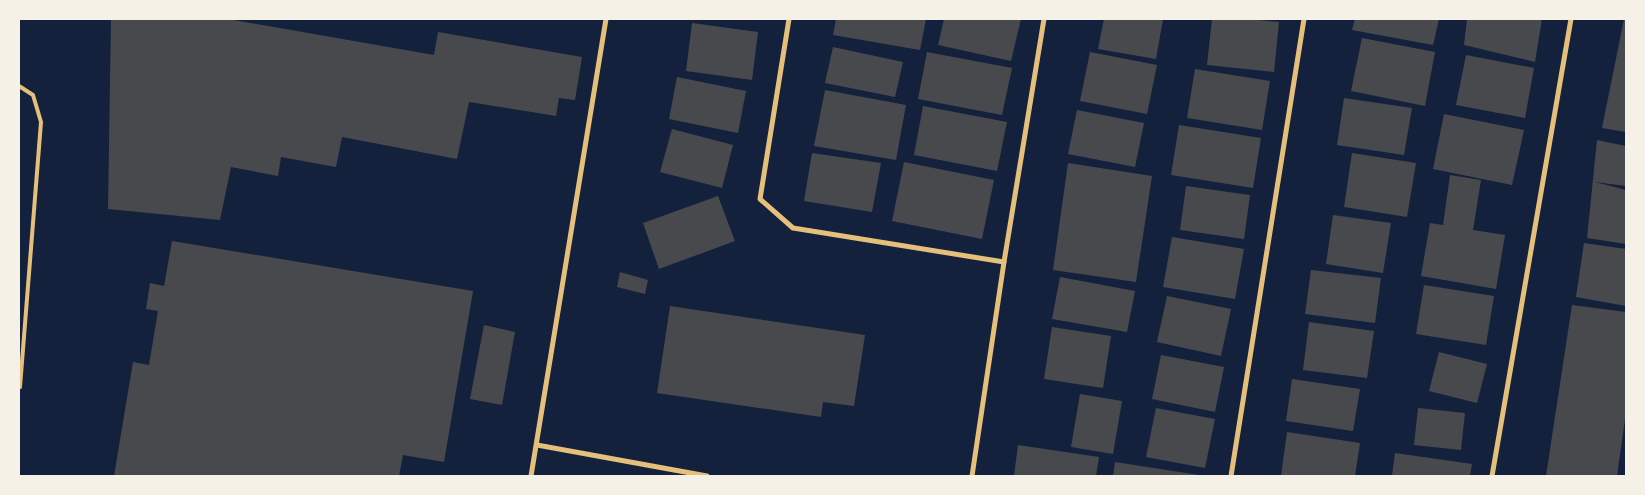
<svg xmlns="http://www.w3.org/2000/svg" width="1645" height="495" viewBox="0 0 1645 495" font-family="Raleway,sans-serif">
  <style>
    .building { fill: #48494c }
    .lines { fill: none; stroke-linecap: round; stroke-linejoin: round }
    .service { stroke: #e5c07b; stroke-width: 4 }
    .minor { stroke: #e5c07b; stroke-width: 5 }
  </style>
  <rect width="100%" height="100%" fill="#14213d"/>
  <g class="building">
    <path d="M 111,19 L 228,19 L 434,55 L 438,32 L 582,57 L 575,100 L 559,98 L 556,116 L 469,102 L 457,159 L 342,137 L 336,167 L 281,157 L 278,176 L 231,167 L 220,220 L 108,209 Z"/>
    <path d="M 836,19 L 926,19 L 920,50 L 833,35 Z"/>
    <path d="M 944,19 L 1021,19 L 1011,61 L 938,45 Z"/>
    <path d="M 1104,19 L 1163,19 L 1156,59 L 1098,49 Z"/>
    <path d="M 1212,19 L 1248,19 L 1279,22 L 1274,72 L 1207,65 Z"/>
    <path d="M 1355,19 L 1439,19 L 1433,45 L 1352,30 Z"/>
    <path d="M 1467,19 L 1542,19 L 1535,62 L 1464,45 Z"/>
    <path d="M 1624,19 L 1626,19 L 1626,132 L 1602,128 Z"/>
    <path d="M 692,23 L 758,32 L 752,80 L 686,71 Z"/>
    <path d="M 1362,38 L 1435,52 L 1425,106 L 1351,91 Z"/>
    <path d="M 833,47 L 903,62 L 895,97 L 825,83 Z"/>
    <path d="M 927,52 L 1012,68 L 1002,115 L 918,99 Z"/>
    <path d="M 1090,52 L 1157,65 L 1147,114 L 1080,101 Z"/>
    <path d="M 1466,55 L 1534,68 L 1525,118 L 1456,105 Z"/>
    <path d="M 1195,69 L 1270,81 L 1262,130 L 1187,118 Z"/>
    <path d="M 677,77 L 746,91 L 738,133 L 669,119 Z"/>
    <path d="M 825,90 L 906,105 L 896,160 L 814,146 Z"/>
    <path d="M 1344,98 L 1412,108 L 1404,155 L 1337,145 Z"/>
    <path d="M 923,106 L 1007,122 L 997,171 L 914,155 Z"/>
    <path d="M 1077,110 L 1144,123 L 1135,167 L 1068,154 Z"/>
    <path d="M 1444,114 L 1524,130 L 1512,185 L 1433,169 Z"/>
    <path d="M 1179,125 L 1261,138 L 1253,188 L 1171,175 Z"/>
    <path d="M 672,129 L 733,145 L 722,188 L 660,172 Z"/>
    <path d="M 1597,140 L 1626,146 L 1626,186 L 1595,182 L 1626,190 L 1626,244 L 1587,238 Z"/>
    <path d="M 812,153 L 881,163 L 872,212 L 804,201 Z"/>
    <path d="M 1352,153 L 1416,163 L 1407,217 L 1344,207 Z"/>
    <path d="M 904,162 L 994,180 L 982,239 L 892,221 Z"/>
    <path d="M 1068,163 L 1152,176 L 1136,282 L 1053,270 Z"/>
    <path d="M 1450,175 L 1481,180 L 1473,230 L 1505,235 L 1496,289 L 1421,276 L 1430,223 L 1443,225 Z"/>
    <path d="M 1186,186 L 1250,195 L 1244,239 L 1180,230 Z"/>
    <path d="M 718,196 L 735,241 L 659,269 L 643,223 Z"/>
    <path d="M 1333,215 L 1391,223 L 1383,273 L 1326,264 Z"/>
    <path d="M 1172,237 L 1244,249 L 1235,299 L 1163,287 Z"/>
    <path d="M 172,241 L 473,291 L 444,462 L 403,455 L 399,476 L 114,476 L 133,362 L 149,365 L 158,311 L 146,309 L 150,283 L 164,286 Z"/>
    <path d="M 1584,243 L 1626,249 L 1626,306 L 1576,297 Z"/>
    <path d="M 1311,270 L 1381,278 L 1375,323 L 1305,314 Z"/>
    <path d="M 620,272 L 648,280 L 645,294 L 617,287 Z"/>
    <path d="M 1060,277 L 1135,291 L 1127,332 L 1052,319 Z"/>
    <path d="M 1424,285 L 1494,296 L 1486,345 L 1416,334 Z"/>
    <path d="M 1167,296 L 1231,309 L 1221,356 L 1157,342 Z"/>
    <path d="M 1572,305 L 1626,312 L 1626,412 L 1617,476 L 1546,476 Z"/>
    <path d="M 670,306 L 865,335 L 854,406 L 823,402 L 821,417 L 657,393 Z"/>
    <path d="M 1309,322 L 1374,331 L 1367,378 L 1303,370 Z"/>
    <path d="M 484,325 L 515,332 L 502,405 L 470,399 Z"/>
    <path d="M 1052,327 L 1111,336 L 1103,388 L 1044,379 Z"/>
    <path d="M 1439,352 L 1487,364 L 1477,403 L 1429,391 Z"/>
    <path d="M 1161,355 L 1224,367 L 1215,412 L 1152,399 Z"/>
    <path d="M 1292,379 L 1360,389 L 1353,431 L 1286,421 Z"/>
    <path d="M 1080,394 L 1122,401 L 1113,454 L 1071,447 Z"/>
    <path d="M 1156,408 L 1215,419 L 1205,468 L 1146,457 Z"/>
    <path d="M 1418,408 L 1465,413 L 1461,450 L 1414,445 Z"/>
    <path d="M 1287,432 L 1360,443 L 1355,476 L 1281,476 Z"/>
    <path d="M 1018,445 L 1099,457 L 1096,476 L 1014,476 Z"/>
    <path d="M 1395,453 L 1472,464 L 1470,476 L 1392,476 Z"/>
    <path d="M 1115,462 L 1199,475 L 1199,476 L 1113,476 Z"/>
  </g>
  <g class="lines">
    <path class="service" d="M 19,86 L 33,95 L 41,122 L 20,387 L 19,386"/>
    <g class="minor">
      <path d="M 789,19 L 760,199 L 793,228 L 1004,262"/>
      <path d="M 537,445 L 707,476"/>
      <path d="M 531,476 L 606,19"/>
      <path d="M 972,476 L 1004,262 L 1044,19"/>
      <path d="M 1231,476 L 1304,19"/>
      <path d="M 1492,476 L 1571,19"/>
    </g>
  </g>
  <rect width="1645" height="495" fill="none" stroke="#f6f1e7" stroke-width="40"/>
</svg>
